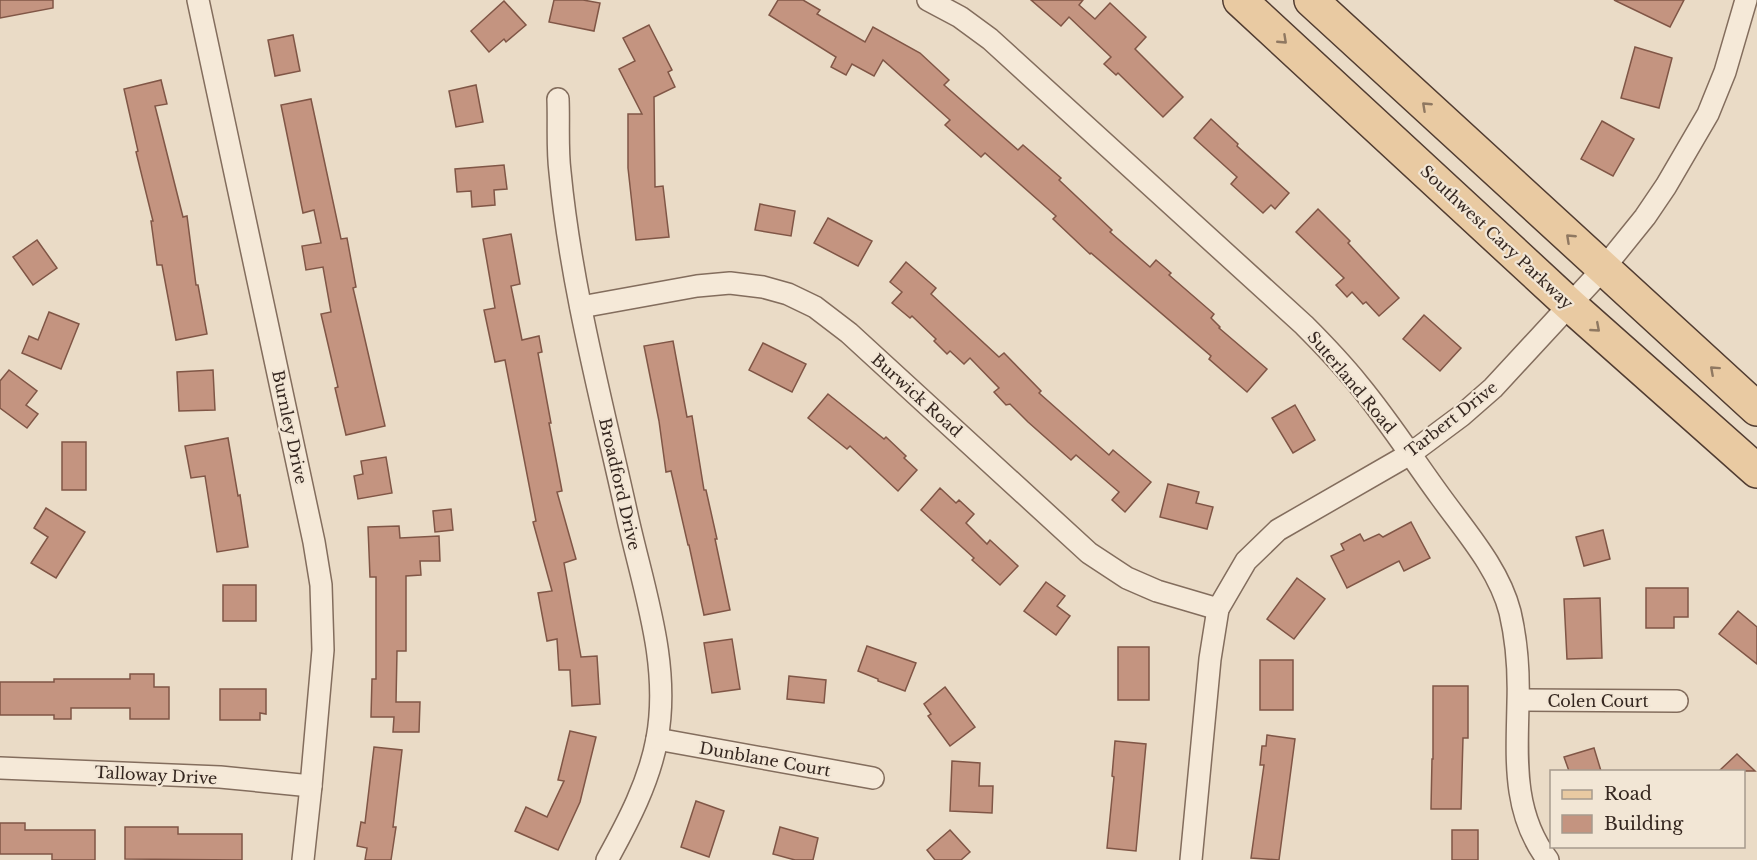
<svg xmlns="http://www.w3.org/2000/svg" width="1757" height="860" viewBox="0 0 1757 860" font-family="'Libre Baskerville',serif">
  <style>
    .building { fill: #c49480; stroke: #805646; stroke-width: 1.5 }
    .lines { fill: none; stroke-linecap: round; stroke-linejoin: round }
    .minor-casing { stroke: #836d5d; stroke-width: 24 }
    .primary-casing { stroke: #513c31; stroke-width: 36 }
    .minor { stroke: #f5e9d8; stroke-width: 21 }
    .primary { stroke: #e9caa2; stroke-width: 33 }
    .oneway { stroke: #8f7861 }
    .labels { text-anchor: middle; stroke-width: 4.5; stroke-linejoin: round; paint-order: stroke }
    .street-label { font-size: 16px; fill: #352720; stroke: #f2e6d5 }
  </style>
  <rect width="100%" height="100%" fill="#eadbc6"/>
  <g class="building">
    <path d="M 0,0 L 53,0 L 53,8 L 0,18 Z"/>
    <path d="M 554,0 L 583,0 L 600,3 L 594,31 L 549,22 Z"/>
    <path d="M 778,0 L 803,0 L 820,10 L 817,14 L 865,42 L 873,27 L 920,53 L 949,80 L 944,85 L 1018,150 L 1023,145 L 1061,178 L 1059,180 L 1112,230 L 1110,232 L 1150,267 L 1156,260 L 1171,273 L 1169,275 L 1214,314 L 1211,318 L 1220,327 L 1219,328 L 1267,369 L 1247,392 L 1209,359 L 1211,356 L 1091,253 L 1090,254 L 1053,219 L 1056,216 L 985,153 L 981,157 L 945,125 L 950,120 L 883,60 L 874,76 L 852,64 L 846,75 L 831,67 L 836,57 L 769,15 Z"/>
    <path d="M 1031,0 L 1083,0 L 1079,5 L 1095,19 L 1110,3 L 1146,37 L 1135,49 L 1183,97 L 1163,117 L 1118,73 L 1116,75 L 1104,64 L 1111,57 L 1069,17 L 1061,26 Z"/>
    <path d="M 1614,0 L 1684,0 L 1670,27 Z"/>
    <path d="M 504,1 L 526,25 L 506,42 L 504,39 L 489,52 L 471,31 Z"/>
    <path d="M 649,25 L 672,70 L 668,72 L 675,87 L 654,97 L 655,187 L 663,186 L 669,237 L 636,240 L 628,168 L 628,114 L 642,114 L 619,69 L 635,61 L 623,38 Z"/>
    <path d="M 293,35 L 300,71 L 275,76 L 268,40 Z"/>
    <path d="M 1635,47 L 1672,58 L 1659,108 L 1621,98 Z"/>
    <path d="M 161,80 L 167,104 L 155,106 L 183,217 L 187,216 L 196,285 L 198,285 L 207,334 L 176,340 L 162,265 L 157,265 L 151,221 L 153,221 L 136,152 L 138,151 L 124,89 Z"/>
    <path d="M 476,85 L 483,122 L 456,127 L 449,91 Z"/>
    <path d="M 311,99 L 341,239 L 347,238 L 356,287 L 353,288 L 385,426 L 346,435 L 335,388 L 338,387 L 321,314 L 331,312 L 323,267 L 306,270 L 302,246 L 321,243 L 314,210 L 303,213 L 281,105 Z"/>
    <path d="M 1211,119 L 1238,144 L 1237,146 L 1289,193 L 1275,209 L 1271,205 L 1263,213 L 1231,184 L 1237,177 L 1194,138 Z"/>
    <path d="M 1602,121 L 1634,139 L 1613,176 L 1581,159 Z"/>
    <path d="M 504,165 L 507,189 L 494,190 L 495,205 L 472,207 L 471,191 L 457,192 L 455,169 Z"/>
    <path d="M 760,204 L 795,211 L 791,236 L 755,230 Z"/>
    <path d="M 1318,209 L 1350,241 L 1348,243 L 1399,298 L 1379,316 L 1366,302 L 1363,304 L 1352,292 L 1347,297 L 1336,285 L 1344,278 L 1296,232 Z"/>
    <path d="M 828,218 L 872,241 L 858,266 L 814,243 Z"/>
    <path d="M 511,234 L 520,284 L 511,286 L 522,340 L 539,336 L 542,352 L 538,353 L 551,423 L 549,423 L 562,491 L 557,492 L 576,559 L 564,563 L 581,657 L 597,656 L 600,704 L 572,706 L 570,670 L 559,670 L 557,639 L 547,641 L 538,593 L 552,591 L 533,522 L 536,521 L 505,360 L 495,362 L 484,310 L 495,308 L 483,239 Z"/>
    <path d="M 37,240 L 57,268 L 33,285 L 13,257 Z"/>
    <path d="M 906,262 L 936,288 L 931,294 L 999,357 L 1004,353 L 1041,391 L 1039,393 L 1109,455 L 1113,450 L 1151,482 L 1125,512 L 1112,500 L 1119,492 L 1076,455 L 1071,460 L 1028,422 L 1010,404 L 1006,405 L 994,392 L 999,388 L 970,358 L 964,364 L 950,351 L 947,354 L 934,341 L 936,339 L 912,316 L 910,318 L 892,303 L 902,292 L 890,282 Z"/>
    <path d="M 49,312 L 79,324 L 61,369 L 22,353 L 29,336 L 38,340 Z"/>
    <path d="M 1424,315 L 1461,348 L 1440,371 L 1403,339 Z"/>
    <path d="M 673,341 L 687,417 L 692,416 L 704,490 L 706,490 L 717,539 L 715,539 L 730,610 L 704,615 L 689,545 L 688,545 L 671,471 L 666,472 L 659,421 L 644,346 Z"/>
    <path d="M 763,343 L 806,364 L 792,392 L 749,370 Z"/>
    <path d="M 9,370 L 37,391 L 26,405 L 38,414 L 27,428 L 0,408 L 0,381 Z"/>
    <path d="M 213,370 L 215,410 L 179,411 L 177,372 Z"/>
    <path d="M 828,394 L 884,439 L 886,437 L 906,456 L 904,458 L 917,470 L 898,491 L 850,446 L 847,449 L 808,418 Z"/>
    <path d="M 1295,405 L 1315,440 L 1293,453 L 1272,418 Z"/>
    <path d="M 228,438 L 238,496 L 240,495 L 248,547 L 217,552 L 205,476 L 191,478 L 185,446 Z"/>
    <rect x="62" y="442" width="24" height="48"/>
    <path d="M 386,457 L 392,493 L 358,499 L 354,476 L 363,474 L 361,461 Z"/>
    <path d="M 1168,484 L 1199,492 L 1196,503 L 1213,507 L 1207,529 L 1160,517 Z"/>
    <path d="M 940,488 L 956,503 L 959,500 L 974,514 L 966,523 L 987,544 L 990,540 L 1018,566 L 1000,585 L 972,560 L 974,558 L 921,510 Z"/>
    <path d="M 46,508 L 85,532 L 56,578 L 31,563 L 48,537 L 34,528 Z"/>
    <path d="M 451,509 L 453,530 L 435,532 L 433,511 Z"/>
    <path d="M 1411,522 L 1430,558 L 1404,571 L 1399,561 L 1347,588 L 1331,556 L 1344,550 L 1341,544 L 1360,534 L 1364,541 L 1379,534 L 1383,537 Z"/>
    <path d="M 399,526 L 400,538 L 439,536 L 440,561 L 420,561 L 421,575 L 406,576 L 406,651 L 397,651 L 396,702 L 420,702 L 419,732 L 393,732 L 394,717 L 371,717 L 372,679 L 376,679 L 376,577 L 370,577 L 368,527 Z"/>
    <path d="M 1603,530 L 1610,559 L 1584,566 L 1576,537 Z"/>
    <path d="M 1297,578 L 1325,599 L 1294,639 L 1267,619 Z"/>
    <path d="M 1046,582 L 1065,596 L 1057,606 L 1070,616 L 1056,635 L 1024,611 Z"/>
    <rect x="223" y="585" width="33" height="36"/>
    <path d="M 1646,588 L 1688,588 L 1688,617 L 1674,617 L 1674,628 L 1646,628 Z"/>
    <path d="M 1600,598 L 1602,658 L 1567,659 L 1564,599 Z"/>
    <path d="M 1738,611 L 1757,627 L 1757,664 L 1719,634 Z"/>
    <path d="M 732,639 L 740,689 L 712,693 L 704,643 Z"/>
    <path d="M 867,646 L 916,663 L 905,691 L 878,681 L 878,679 L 858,671 Z"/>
    <rect x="1118" y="647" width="31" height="53"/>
    <rect x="1260" y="660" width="33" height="50"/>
    <path d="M 130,674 L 154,674 L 154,687 L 169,687 L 169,719 L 130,719 L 130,708 L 71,708 L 71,719 L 54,719 L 54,715 L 0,715 L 0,682 L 54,682 L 54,679 L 130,679 Z"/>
    <path d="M 789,676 L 826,680 L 824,703 L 787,699 Z"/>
    <path d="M 1433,686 L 1468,686 L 1468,738 L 1463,738 L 1461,809 L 1431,809 L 1432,759 L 1433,759 Z"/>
    <path d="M 945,687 L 975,727 L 950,746 L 928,716 L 931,714 L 924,704 Z"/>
    <path d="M 220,689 L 266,689 L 266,714 L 260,713 L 260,720 L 220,720 Z"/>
    <path d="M 570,731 L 596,737 L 580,802 L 558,850 L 515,831 L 526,807 L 547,817 L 564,781 L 558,780 Z"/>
    <path d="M 1267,735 L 1295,739 L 1279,860 L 1251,858 L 1264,765 L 1260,765 L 1262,746 L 1266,746 Z"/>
    <path d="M 1115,741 L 1146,744 L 1136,851 L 1107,848 L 1114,777 L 1112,776 Z"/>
    <path d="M 374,747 L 402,750 L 393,827 L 396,827 L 391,860 L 365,860 L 367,848 L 357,846 L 361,822 L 365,823 Z"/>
    <path d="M 1594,748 L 1601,771 L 1569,771 L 1564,757 Z"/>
    <path d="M 1737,754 L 1755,771 L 1719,771 Z"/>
    <path d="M 952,761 L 980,763 L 979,786 L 993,786 L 992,813 L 950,811 Z"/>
    <path d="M 696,801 L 724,811 L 709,857 L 681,847 Z"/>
    <path d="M 0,823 L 25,823 L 25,830 L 95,830 L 95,860 L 52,860 L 52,854 L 0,854 Z"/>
    <path d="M 125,827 L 178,827 L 178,834 L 242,834 L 242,860 L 125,859 Z"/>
    <path d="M 780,827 L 818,838 L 813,860 L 795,860 L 773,854 Z"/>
    <path d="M 950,830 L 970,852 L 961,860 L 935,860 L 927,850 Z"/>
    <rect x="1452" y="830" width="26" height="30"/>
  </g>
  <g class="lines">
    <g class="minor-casing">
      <g id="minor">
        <path d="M 198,0 L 314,542 L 321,585 L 323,650 L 311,786 L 303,860"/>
        <path d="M 928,0 L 960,17 L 990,39 L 1304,325 C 1323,344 1342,364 1359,385 C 1388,420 1413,459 1440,496 C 1466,532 1499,569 1510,612 C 1517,642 1519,673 1518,703 C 1517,758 1512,813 1548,860"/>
        <path d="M 558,99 C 559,123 557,148 560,172 C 571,287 602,402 627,515 C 643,588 671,663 657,739 C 649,782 628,822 607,860"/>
        <path d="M 581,307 L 697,286 L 730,283 L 763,287 L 788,294 L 815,307 L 849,333 L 1089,553 L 1127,578 L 1157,591 L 1218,609"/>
        <path d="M 1519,700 L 1677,701"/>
        <path d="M 657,739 L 873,778"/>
        <path d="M 0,768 L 220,777 L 311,786"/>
        <path d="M 1191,860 L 1210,659 L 1218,609 L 1246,561 L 1278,530 L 1410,454 L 1461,416 L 1493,388 L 1603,269 L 1645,217 L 1666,186 L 1708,114 L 1725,72 L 1746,0"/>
      </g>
    </g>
    <g class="primary-casing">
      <g id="primary">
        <path d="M 1240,0 L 1570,305 L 1757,471"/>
        <path d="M 1311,0 L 1757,409"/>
      </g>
    </g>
    <use href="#minor" class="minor"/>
    <use href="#primary" class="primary"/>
  </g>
  <defs><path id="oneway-chevron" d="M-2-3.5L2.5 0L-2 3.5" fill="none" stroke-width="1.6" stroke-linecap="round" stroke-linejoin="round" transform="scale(1.5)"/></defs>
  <g class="oneway">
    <use href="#oneway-chevron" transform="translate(1283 40) rotate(43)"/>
    <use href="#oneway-chevron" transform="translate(1426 106) rotate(-137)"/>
    <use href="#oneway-chevron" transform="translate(1570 238) rotate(-137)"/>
    <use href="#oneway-chevron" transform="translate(1596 328) rotate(41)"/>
    <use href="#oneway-chevron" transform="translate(1714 370) rotate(-138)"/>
  </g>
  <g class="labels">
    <g class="street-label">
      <text transform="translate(1497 237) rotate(43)" y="6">Southwest Cary Parkway</text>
      <text transform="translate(1352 382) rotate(50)" y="6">Suterland Road</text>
      <text transform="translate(917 395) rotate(42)" y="6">Burwick Road</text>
      <text transform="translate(1451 419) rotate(-38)" y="6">Tarbert Drive</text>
      <text transform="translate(290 427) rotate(78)" y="6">Burnley Drive</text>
      <text transform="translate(620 484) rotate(77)" y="6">Broadford Drive</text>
      <text x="1598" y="707">Colen Court</text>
      <text transform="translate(765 759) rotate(10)" y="6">Dunblane Court</text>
      <text transform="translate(156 775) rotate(3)" y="6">Talloway Drive</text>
    </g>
  </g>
  <rect x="1550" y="770" width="195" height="78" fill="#f2e6d5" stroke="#a69a8d" stroke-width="1.5"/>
  <rect x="1562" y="790" width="30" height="9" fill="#e9caa2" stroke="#a69a8d" stroke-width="1.5"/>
  <text x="1604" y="800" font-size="18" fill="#352720">Road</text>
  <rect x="1562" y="815" width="30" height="18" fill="#c49480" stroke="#a69a8d" stroke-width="1.5"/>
  <text x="1604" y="830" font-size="18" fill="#352720">Building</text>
</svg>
